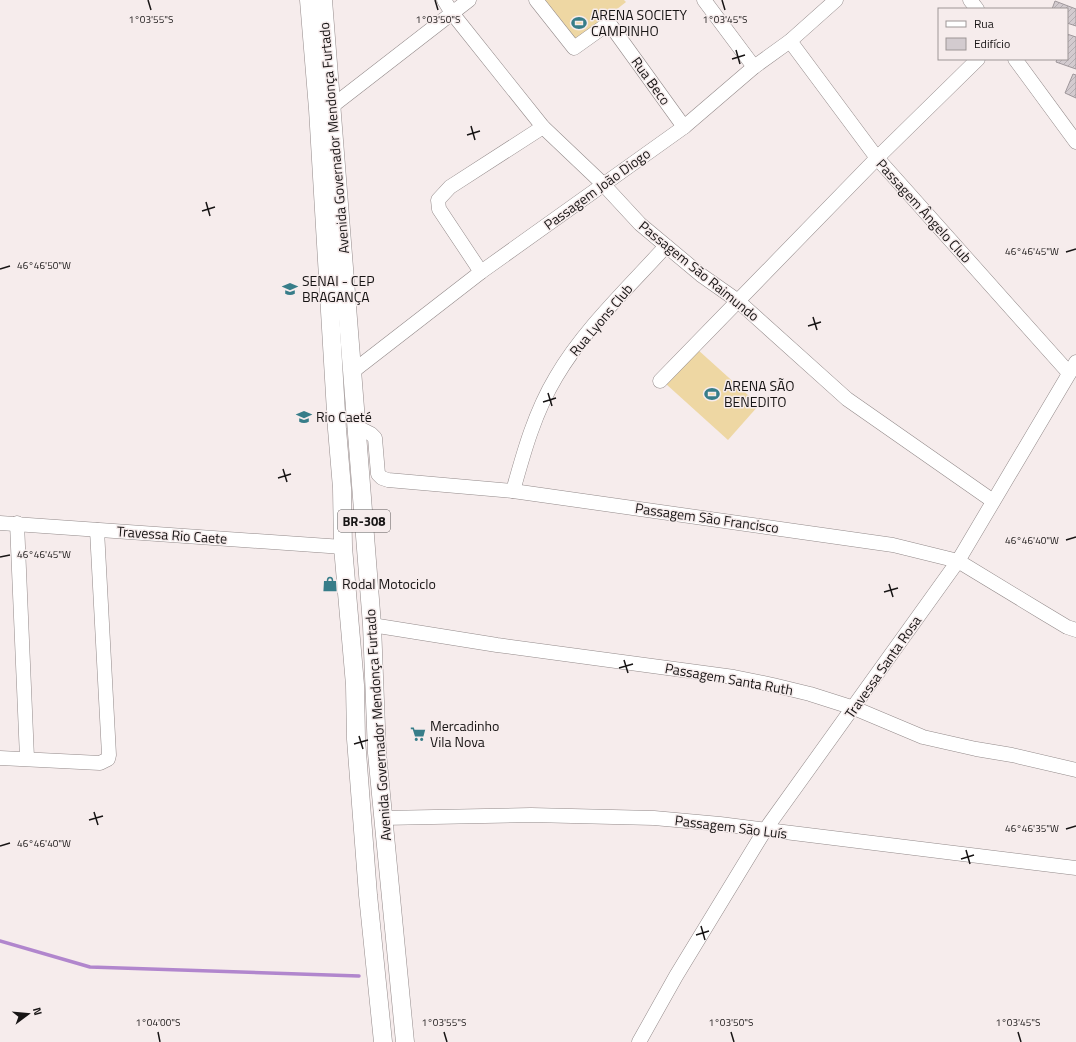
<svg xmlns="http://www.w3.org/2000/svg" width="1076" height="1042" viewBox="0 0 1076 1042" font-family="'Titillium Web',sans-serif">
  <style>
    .grass { fill: #eed7a3 }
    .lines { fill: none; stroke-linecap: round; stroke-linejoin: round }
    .stream { stroke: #b186cd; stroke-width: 3.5 }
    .building { fill: url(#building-hatch); stroke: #9f979b }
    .minor-casing { stroke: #938a8a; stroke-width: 15 }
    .major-casing { stroke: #938a8a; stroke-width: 19 }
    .minor { stroke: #fff; stroke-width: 14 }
    .major { stroke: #fff; stroke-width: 18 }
    .ticks { fill: none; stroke: #181515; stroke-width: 1.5 }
    .labels { text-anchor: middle; stroke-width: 3; stroke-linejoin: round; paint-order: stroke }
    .shield { fill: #f6ecec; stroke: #5b5656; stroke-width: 1 }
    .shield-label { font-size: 13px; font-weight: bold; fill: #181515 }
    .poi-label { font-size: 14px; fill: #181515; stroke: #f6ecec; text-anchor: start }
    .street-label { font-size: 14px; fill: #181515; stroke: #f6ecec }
    .ticks-label { font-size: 10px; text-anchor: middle; fill: #181515; stroke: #f6ecec; stroke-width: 3; stroke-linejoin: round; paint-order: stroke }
  </style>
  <defs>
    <pattern id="building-hatch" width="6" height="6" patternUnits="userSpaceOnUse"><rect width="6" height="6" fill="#d3cbcf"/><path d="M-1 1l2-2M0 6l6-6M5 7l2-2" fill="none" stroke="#b4adb1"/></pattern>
  </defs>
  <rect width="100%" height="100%" fill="#f6ecec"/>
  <g class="grass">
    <path d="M 540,0 L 624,0 L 626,2 L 574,43 Z"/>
    <path d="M 697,349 L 759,405 L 728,440 L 666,384 Z"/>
  </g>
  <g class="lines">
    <path class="stream" d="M 0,941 L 90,967 L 359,976"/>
  </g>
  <g class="building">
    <path d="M 1055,1 L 1076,9 L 1076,26 L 1067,23 L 1067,9 L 1052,9 Z"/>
    <path d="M 1067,34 L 1076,37 L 1076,69 L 1056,62 L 1057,59 L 1067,59 Z"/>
    <path d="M 1073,74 L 1076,75 L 1076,98 L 1065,93 Z"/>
  </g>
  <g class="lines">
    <g class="minor-casing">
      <g id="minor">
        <path d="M 444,0 L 452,13 L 543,127 L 603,184 L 640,224 L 701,275 L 738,301 L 847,399 L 993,501"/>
        <path d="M 536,0 L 574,48 L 609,23 L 684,127"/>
        <path d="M 704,0 L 754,67"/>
        <path d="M 970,0 L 977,9"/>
        <path d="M 790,41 L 877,158 L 1069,373"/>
        <path d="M 1015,59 L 1076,142"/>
        <path d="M 331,107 L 469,0"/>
        <path d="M 481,272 L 439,209 L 438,200 L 450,187 L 543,127"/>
        <path d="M 352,372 L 481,272 L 684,127 L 754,67 L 790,41 L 836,0"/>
        <path d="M 660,381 L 877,158 L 978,59"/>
        <path d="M 357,427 L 371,434 L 375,438 L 378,474 L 382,478 L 388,480 L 513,491 L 893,545 L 958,561 L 1042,612 L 1067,627 L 1076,630"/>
        <path d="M 513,491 C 524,451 535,412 556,377 C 584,329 628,288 666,246"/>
        <path d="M 0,523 L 343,547"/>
        <path d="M 17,523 L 27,758"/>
        <path d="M 372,625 L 497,645 L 734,677 L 773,685 L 810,694 L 854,708 L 923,737 L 976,749 L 1012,755 L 1076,770"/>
        <path d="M 0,758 L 100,763 L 108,759 L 109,755 L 97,530"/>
        <path d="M 383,818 L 531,815 L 654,818 L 720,824 L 1076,868"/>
        <path d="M 639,1042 L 676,976 L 765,830 L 958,561 L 1076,362"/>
      </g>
    </g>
    <g class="major-casing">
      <g id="major">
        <path d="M 309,0 L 318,109 L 337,429 L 342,488 L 343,547 L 355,685 L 356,739 L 368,895 L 383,1042"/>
        <path d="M 323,0 L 372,625 L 377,753 L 405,1042"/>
      </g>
    </g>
    <use href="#minor" class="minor"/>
    <use href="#major" class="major"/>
  </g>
  <path class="ticks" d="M 148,0 L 151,10M 435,0 L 438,10M 722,0 L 725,10M 736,50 L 740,64M 732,59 L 745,55M 471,126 L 475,140M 467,135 L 480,131M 206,202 L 210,216M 202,211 L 215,207M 1066,252 L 1076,249M 0,269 L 10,266M 813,317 L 817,330M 808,326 L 821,322M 548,393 L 552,406M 543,402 L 556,398M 283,469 L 287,482M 278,478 L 291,474M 1066,540 L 1076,537M 0,557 L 10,555M 889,584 L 893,597M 884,592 L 898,588M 624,660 L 628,673M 619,668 L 633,664M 359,736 L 363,749M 354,744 L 368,740M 94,812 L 98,825M 89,820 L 103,816M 1066,829 L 1076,826M 0,846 L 10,843M 966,850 L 970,864M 961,859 L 974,855M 701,926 L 705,940M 696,935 L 709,931M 158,1032 L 160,1042M 444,1032 L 447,1042M 731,1032 L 734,1042M 1018,1032 L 1021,1042"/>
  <defs>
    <g id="stadium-bare" transform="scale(1.2)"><path d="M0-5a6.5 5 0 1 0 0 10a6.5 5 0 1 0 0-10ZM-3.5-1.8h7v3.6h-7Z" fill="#377d89" stroke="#f6ecec" stroke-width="2.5" paint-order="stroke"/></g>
    <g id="university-bare" transform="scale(1.2)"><path d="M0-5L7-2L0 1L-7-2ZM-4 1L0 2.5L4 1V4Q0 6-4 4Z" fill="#377d89" stroke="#f6ecec" stroke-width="2.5" paint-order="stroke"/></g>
    <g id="school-bare" transform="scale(1.2)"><path d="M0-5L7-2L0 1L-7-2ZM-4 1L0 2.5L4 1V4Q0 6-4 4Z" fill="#377d89" stroke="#f6ecec" stroke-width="2.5" paint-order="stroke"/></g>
    <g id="shop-bare" transform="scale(1.2)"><path d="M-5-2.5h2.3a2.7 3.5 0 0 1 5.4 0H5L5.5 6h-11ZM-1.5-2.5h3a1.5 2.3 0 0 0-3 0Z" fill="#377d89" stroke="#f6ecec" stroke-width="2.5" paint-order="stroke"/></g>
    <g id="supermarket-bare" transform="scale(1.2)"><path d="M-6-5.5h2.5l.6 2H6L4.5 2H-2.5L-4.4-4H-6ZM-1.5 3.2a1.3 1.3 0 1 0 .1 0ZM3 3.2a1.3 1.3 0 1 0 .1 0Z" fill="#377d89" stroke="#f6ecec" stroke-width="2.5" paint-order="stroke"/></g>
  </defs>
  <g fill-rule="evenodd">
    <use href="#stadium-bare" x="579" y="23"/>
    <use href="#university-bare" x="290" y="289"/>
    <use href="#stadium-bare" x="712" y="394"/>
    <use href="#school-bare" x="304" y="417"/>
    <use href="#shop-bare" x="330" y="584"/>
    <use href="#supermarket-bare" x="418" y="734"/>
  </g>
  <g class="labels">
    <rect class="shield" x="338" y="510" width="52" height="22" rx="3"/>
    <g class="shield-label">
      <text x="364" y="526">BR-308</text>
    </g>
    <g class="poi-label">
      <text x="591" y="20">ARENA SOCIETY<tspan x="591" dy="16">CAMPINHO</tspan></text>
      <text x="302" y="286">SENAI - CEP<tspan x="302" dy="16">BRAGANÇA</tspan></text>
      <text x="724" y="391">ARENA SÃO<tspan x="724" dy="16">BENEDITO</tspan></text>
      <text x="316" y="422">Rio Caeté</text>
      <text x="342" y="589">Rodal Motociclo</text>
      <text x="430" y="731">Mercadinho<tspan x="430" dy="16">Vila Nova</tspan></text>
    </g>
    <g class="street-label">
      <text transform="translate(651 81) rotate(54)" y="5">Rua Beco</text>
      <text transform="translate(334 138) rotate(-95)" y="5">Avenida Governador Mendonça Furtado</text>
      <text transform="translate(597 189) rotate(-36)" y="5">Passagem João Diogo</text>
      <text transform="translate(924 211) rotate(48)" y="5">Passagem Ângelo Club</text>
      <text transform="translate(699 271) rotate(39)" y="5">Passagem São Raimundo</text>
      <text transform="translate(601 320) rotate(-50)" y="5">Rua Lyons Club</text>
      <text transform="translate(707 518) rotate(8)" y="5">Passagem São Francisco</text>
      <text transform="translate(172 535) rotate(4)" y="5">Travessa Rio Caete</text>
      <text transform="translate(883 667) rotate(-55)" y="5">Travessa Santa Rosa</text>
      <text transform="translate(729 679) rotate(10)" y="5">Passagem Santa Ruth</text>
      <text transform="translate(378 725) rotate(-94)" y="5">Avenida Governador Mendonça Furtado</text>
      <text transform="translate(731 827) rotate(7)" y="5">Passagem São Luís</text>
    </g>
  </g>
  <g class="ticks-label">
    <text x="151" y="23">1°03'55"S</text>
    <text x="438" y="23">1°03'50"S</text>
    <text x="725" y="23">1°03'45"S</text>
    <text x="1032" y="255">46°46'45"W</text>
    <text x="44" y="269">46°46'50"W</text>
    <text x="1032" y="544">46°46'40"W</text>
    <text x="44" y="558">46°46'45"W</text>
    <text x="1032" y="832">46°46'35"W</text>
    <text x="44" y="847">46°46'40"W</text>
    <text x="158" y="1026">1°04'00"S</text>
    <text x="444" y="1026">1°03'55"S</text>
    <text x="731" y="1026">1°03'50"S</text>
    <text x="1018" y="1026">1°03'45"S</text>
  </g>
  <rect x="938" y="8" width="130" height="52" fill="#f6ecec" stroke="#9d9696"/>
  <rect x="946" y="21" width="20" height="6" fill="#ffffff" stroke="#9d9696"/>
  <text x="974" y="28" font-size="12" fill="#181515">Rua</text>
  <rect x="946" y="38" width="20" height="12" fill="#d3cbcf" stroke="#9d9696"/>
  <text x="974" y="48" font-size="12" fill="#181515">Edifício</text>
  <g transform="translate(28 1014) rotate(74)" stroke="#f6ecec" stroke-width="3" paint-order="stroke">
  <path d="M0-3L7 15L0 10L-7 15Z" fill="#181515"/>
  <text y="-6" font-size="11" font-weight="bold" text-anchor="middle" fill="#181515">N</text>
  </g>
</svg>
